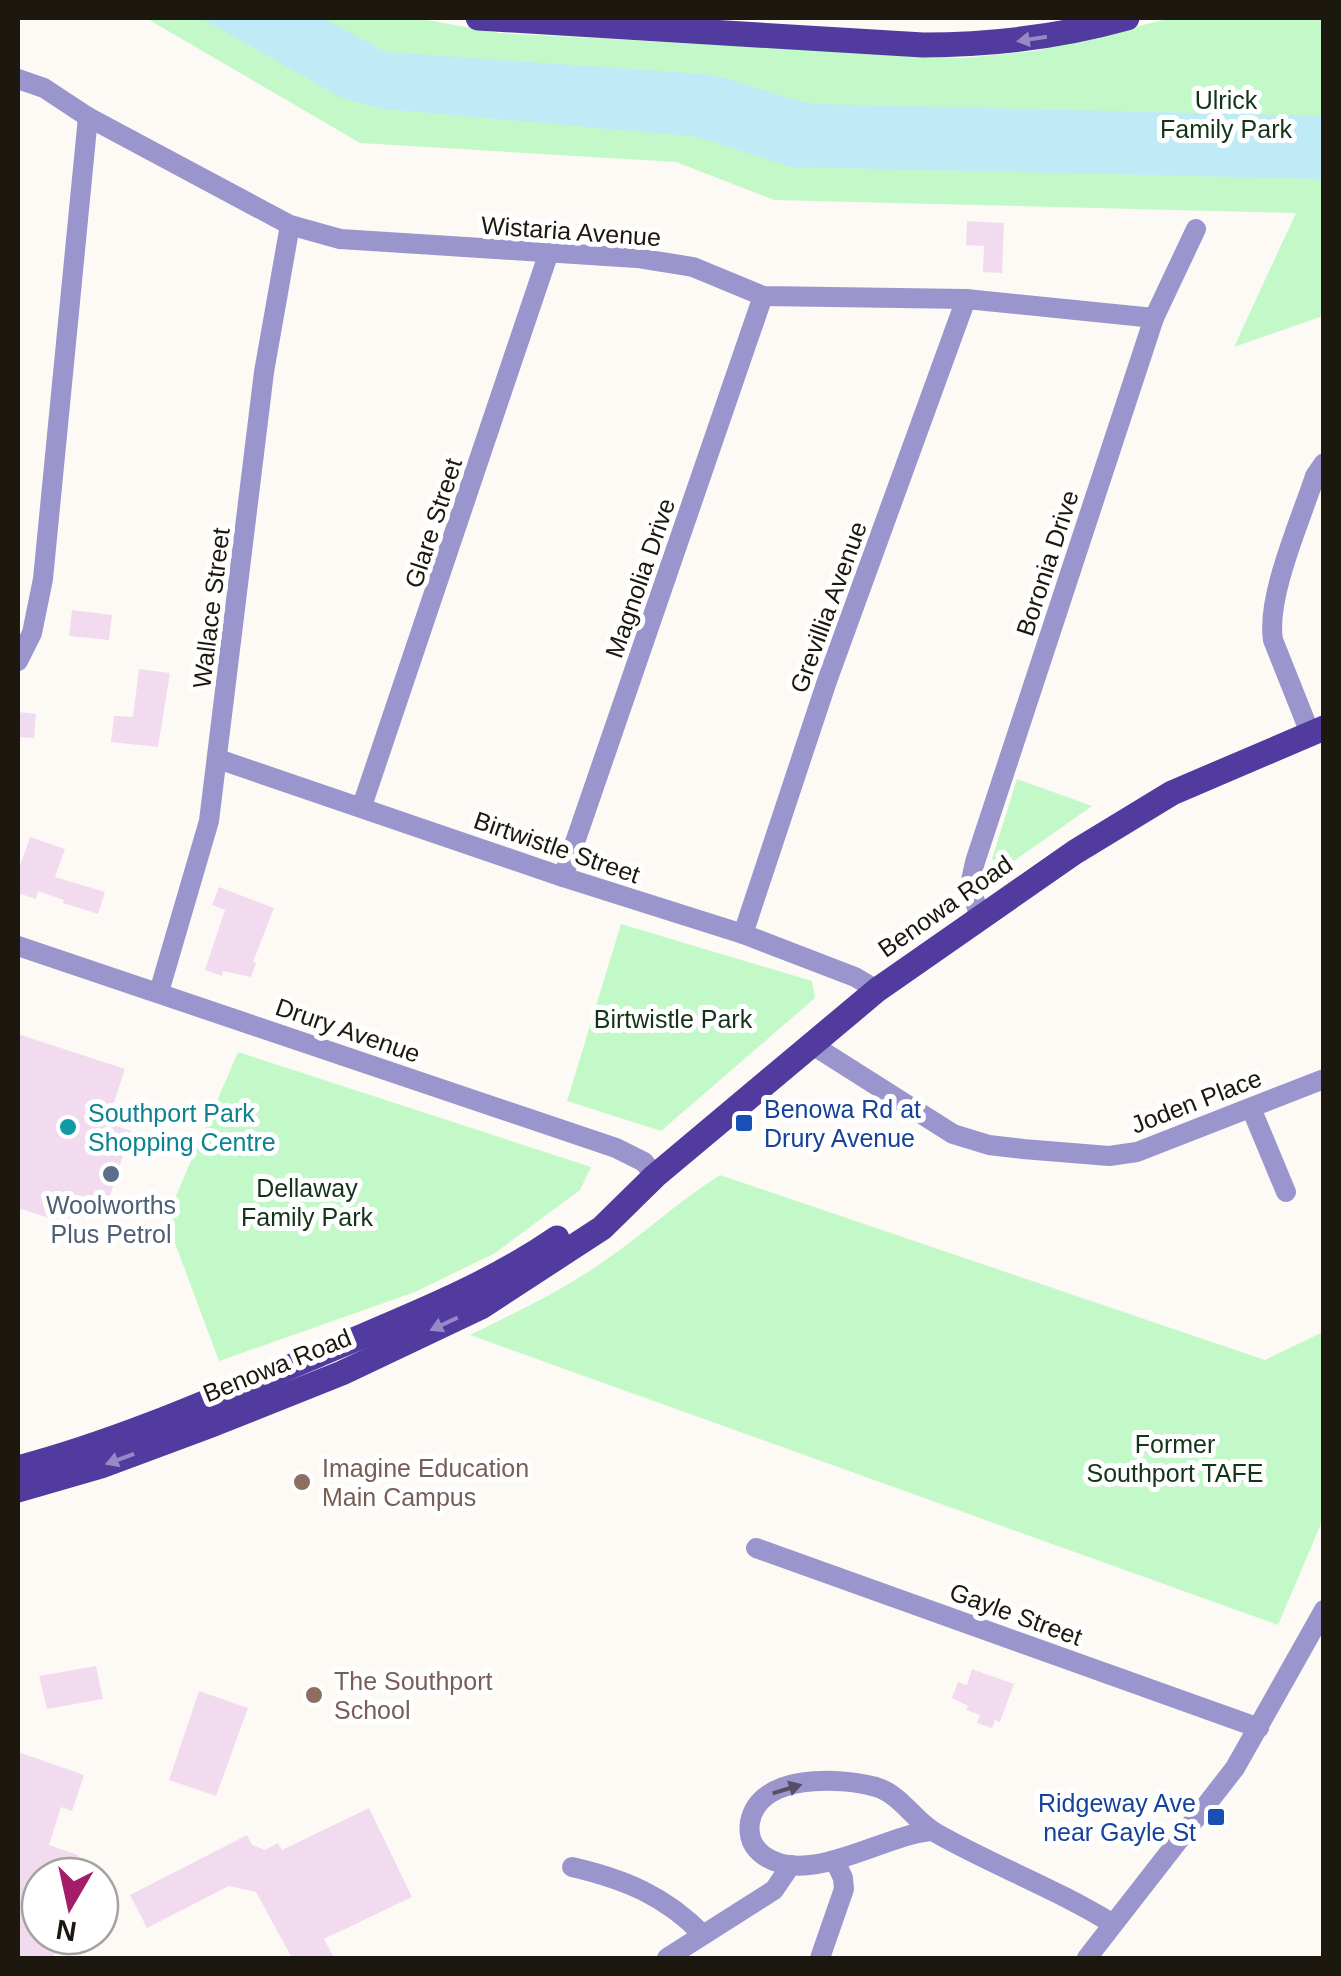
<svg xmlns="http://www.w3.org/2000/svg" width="1341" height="1976" viewBox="0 0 1341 1976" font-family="Helvetica,sans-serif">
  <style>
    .green { fill: #c3f9c8 }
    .water { fill: #bfebf6 }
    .building { fill: #f2dbef }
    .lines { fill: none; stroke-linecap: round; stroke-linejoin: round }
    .minor { stroke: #9a95cd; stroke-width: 20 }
    .major { stroke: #513b9f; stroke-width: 25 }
    .oneway { fill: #9789c5 }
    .oneway2 { fill: #555064 }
    .transit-dot { fill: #1a4fb4; stroke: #fff; stroke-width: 4 }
    .culture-dot { fill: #0f9aa8; stroke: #fff; stroke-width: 4 }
    .service-dot { fill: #5c6f8a; stroke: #fff; stroke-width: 4 }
    .education-dot { fill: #8d6e63; stroke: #fff; stroke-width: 4 }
    .labels { text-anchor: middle; stroke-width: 10; stroke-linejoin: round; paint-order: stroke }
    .park-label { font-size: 25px; fill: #143419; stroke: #fff }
    .street-label { font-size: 25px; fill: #1d180f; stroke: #fff }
    .transit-label { font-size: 25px; fill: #164399; stroke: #fff; text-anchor: start }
    .culture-label { font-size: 25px; fill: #0d838f; stroke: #fff; text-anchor: start }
    .service-label { font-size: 25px; fill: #4e5e75; stroke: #fff }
    .education-label { font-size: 25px; fill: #785e54; stroke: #fff; text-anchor: start }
  </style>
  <rect width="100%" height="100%" fill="#fdfaf5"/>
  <g class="green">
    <path d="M 146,18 L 416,18 L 499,33 L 962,58 L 1035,51 L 1172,18 L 1323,18 L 1323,316 L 1234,347 L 1296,213 L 774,200 L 676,162 L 360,143 Z"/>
    <path d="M 1017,779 L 1092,806 L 1004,868 L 992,859 Z"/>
    <path d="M 621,924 L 812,981 L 815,998 L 661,1131 L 567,1101 Z"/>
    <path d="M 238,1052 L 591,1167 L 580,1190 L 495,1253 L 415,1292 L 219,1361 L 166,1219 Z"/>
    <path d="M 720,1175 L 1265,1360 L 1323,1332 L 1323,1519 L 1278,1625 L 470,1335 C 517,1312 565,1289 607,1259 C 646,1232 680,1200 720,1175 Z"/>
  </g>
  <path class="water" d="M 201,18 L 323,18 L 386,52 L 702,74 C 742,79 776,98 816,104 L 1323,116 L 1323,179 L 791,167 L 698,137 L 384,109 L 342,98 Z"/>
  <g class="building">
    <path d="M 967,221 L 1004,223 L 1002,273 L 983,272 L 984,246 L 966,245 Z"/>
    <path d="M 72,610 L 112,615 L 109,640 L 69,636 Z"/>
    <path d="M 139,669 L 170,673 L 158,747 L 111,742 L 114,716 L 133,717 Z"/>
    <path d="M 18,712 L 36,714 L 34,738 L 18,737 Z"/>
    <path d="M 30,837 L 65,849 L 55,877 L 105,892 L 98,914 L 63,903 L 64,900 L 38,891 L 36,899 L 18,893 L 18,872 Z"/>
    <path d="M 219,887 L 274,908 L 253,962 L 256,963 L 251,977 L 223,971 L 222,976 L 205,970 L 225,910 L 212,905 Z"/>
    <path d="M 18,1034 L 125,1069 L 107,1123 L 131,1131 L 103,1217 L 52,1219 L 18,1208 Z"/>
    <path d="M 96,1666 L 103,1699 L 47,1709 L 39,1676 Z"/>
    <path d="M 972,1669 L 1014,1684 L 1000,1722 L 995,1720 L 992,1728 L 977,1723 L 980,1715 L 966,1710 L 968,1706 L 952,1698 L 958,1682 L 967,1685 Z"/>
    <path d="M 199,1691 L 248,1708 L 216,1796 L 169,1780 Z"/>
    <path d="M 18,1752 L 84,1775 L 72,1811 L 61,1807 L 49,1845 L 78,1855 L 71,1876 L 40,1876 L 40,1936 L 61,1936 L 53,1958 L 18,1958 Z"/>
    <path d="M 369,1808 L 412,1897 L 324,1939 L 334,1958 L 292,1958 L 256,1892 L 229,1886 L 147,1928 L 130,1895 L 247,1835 L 252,1845 L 265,1850 L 278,1843 L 282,1850 Z"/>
  </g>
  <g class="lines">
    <g class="minor">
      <path d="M 18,79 L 44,88 L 88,117 L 290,225 L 340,239 L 637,258 L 693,267 L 763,296 L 966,299 L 1154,318"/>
      <path d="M 18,661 L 32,633 L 43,579 L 88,117"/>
      <path d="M 1310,733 L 1273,640 C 1266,597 1301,519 1315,476 L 1324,463"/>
      <path d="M 218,759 L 563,877 L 743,934 L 855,977 L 877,990"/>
      <path d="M 362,806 L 548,255"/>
      <path d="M 563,877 L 763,296"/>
      <path d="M 980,918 L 970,885 L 975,862 L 1154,318 L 1196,229"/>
      <path d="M 743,934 L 827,681 L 966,299"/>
      <path d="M 18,946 L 616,1148 L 644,1162 L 655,1176"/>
      <path d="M 159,992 L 209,821 L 264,372 L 290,225"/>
      <path d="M 811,1044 L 953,1134 L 989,1145 L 1023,1149 L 1109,1156 L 1137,1152 L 1324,1079"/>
      <path d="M 1251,1108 L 1286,1192"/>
      <path d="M 756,1548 L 1259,1728"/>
      <path d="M 931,1831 C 883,1835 808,1888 763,1855 C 752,1847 748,1836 750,1822 C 759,1773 840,1777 876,1787 C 902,1795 914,1821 936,1833 C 994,1866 1057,1889 1113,1924"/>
      <path d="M 572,1867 C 624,1879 666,1896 703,1935"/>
      <path d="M 667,1958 L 774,1890 L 791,1865"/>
      <path d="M 820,1958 L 844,1889 L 843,1878 L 835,1861"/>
      <path d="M 1087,1958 L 1235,1768 L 1324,1610"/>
    </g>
    <g class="major">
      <path d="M 478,18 L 923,45 C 993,45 1059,37 1127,18"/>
      <path d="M 18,1468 C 124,1440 223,1395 325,1352 C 404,1318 486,1287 557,1238"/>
      <path d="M 18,1490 L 101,1466 L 214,1424 L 342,1373 L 481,1307 L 602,1228 L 655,1176 L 877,990 L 1075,852 L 1172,793 L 1324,728"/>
    </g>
  </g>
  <defs><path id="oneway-solid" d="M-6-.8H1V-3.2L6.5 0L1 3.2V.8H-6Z" transform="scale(2.5)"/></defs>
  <g class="oneway">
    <use href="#oneway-solid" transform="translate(1032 39) rotate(171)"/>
    <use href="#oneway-solid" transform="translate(444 1324) rotate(155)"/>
    <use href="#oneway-solid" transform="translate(120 1459) rotate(160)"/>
  </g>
  <use class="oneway2" href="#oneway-solid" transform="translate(787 1789) rotate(-17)"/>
  <g class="transit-dot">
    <rect x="734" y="1113" width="20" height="20" rx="5"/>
    <rect x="1206" y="1807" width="20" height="20" rx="5"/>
  </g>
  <circle class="culture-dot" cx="68" cy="1127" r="10"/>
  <circle class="service-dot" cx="111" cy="1174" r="10"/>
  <g class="education-dot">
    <circle cx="302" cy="1482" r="10"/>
    <circle cx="314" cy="1695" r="10"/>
  </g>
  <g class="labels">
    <g class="park-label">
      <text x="1226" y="109">Ulrick<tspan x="1226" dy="29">Family Park</tspan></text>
      <text x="673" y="1028">Birtwistle Park</text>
      <text x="307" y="1197">Dellaway<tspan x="307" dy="29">Family Park</tspan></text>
      <text x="1175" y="1453">Former<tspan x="1175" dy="29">Southport TAFE</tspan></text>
    </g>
    <g class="street-label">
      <text transform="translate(571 231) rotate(4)" y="9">Wistaria Avenue</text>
      <text transform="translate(433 523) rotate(-72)" y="9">Glare Street</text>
      <text transform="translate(1047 563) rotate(-72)" y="9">Boronia Drive</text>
      <text transform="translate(640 578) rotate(-71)" y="9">Magnolia Drive</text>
      <text transform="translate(828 607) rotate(-70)" y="9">Grevillia Avenue</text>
      <text transform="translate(211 608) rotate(-83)" y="9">Wallace Street</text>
      <text transform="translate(557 847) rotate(19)" y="9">Birtwistle Street</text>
      <text transform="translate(945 906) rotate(-35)" y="9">Benowa Road</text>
      <text transform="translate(348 1030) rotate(19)" y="9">Drury Avenue</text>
      <text transform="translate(1196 1101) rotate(-21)" y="9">Joden Place</text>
      <text transform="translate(277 1365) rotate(-22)" y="9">Benowa Road</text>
      <text transform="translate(1016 1614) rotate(20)" y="9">Gayle Street</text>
    </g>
    <g class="transit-label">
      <text x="764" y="1118">Benowa Rd at<tspan x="764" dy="29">Drury Avenue</tspan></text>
      <text x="1196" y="1812" text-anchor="end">Ridgeway Ave<tspan x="1196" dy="29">near Gayle St</tspan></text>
    </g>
    <g class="culture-label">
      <text x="88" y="1122">Southport Park<tspan x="88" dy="29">Shopping Centre</tspan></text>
    </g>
    <g class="service-label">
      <text x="111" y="1214">Woolworths<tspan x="111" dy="29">Plus Petrol</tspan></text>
    </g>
    <g class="education-label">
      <text x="322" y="1477">Imagine Education<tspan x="322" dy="29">Main Campus</tspan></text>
      <text x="334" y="1690">The Southport<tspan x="334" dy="29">School</tspan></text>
    </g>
  </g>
  <rect width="1341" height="1976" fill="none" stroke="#1d180f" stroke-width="40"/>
  <g transform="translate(70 1906) rotate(189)"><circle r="48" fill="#ffffff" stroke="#a5a39f" stroke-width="2.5"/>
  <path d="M0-8L18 38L0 25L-18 38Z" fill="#a41d68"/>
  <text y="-15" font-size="28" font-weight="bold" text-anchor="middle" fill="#1d180f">N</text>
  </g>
</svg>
